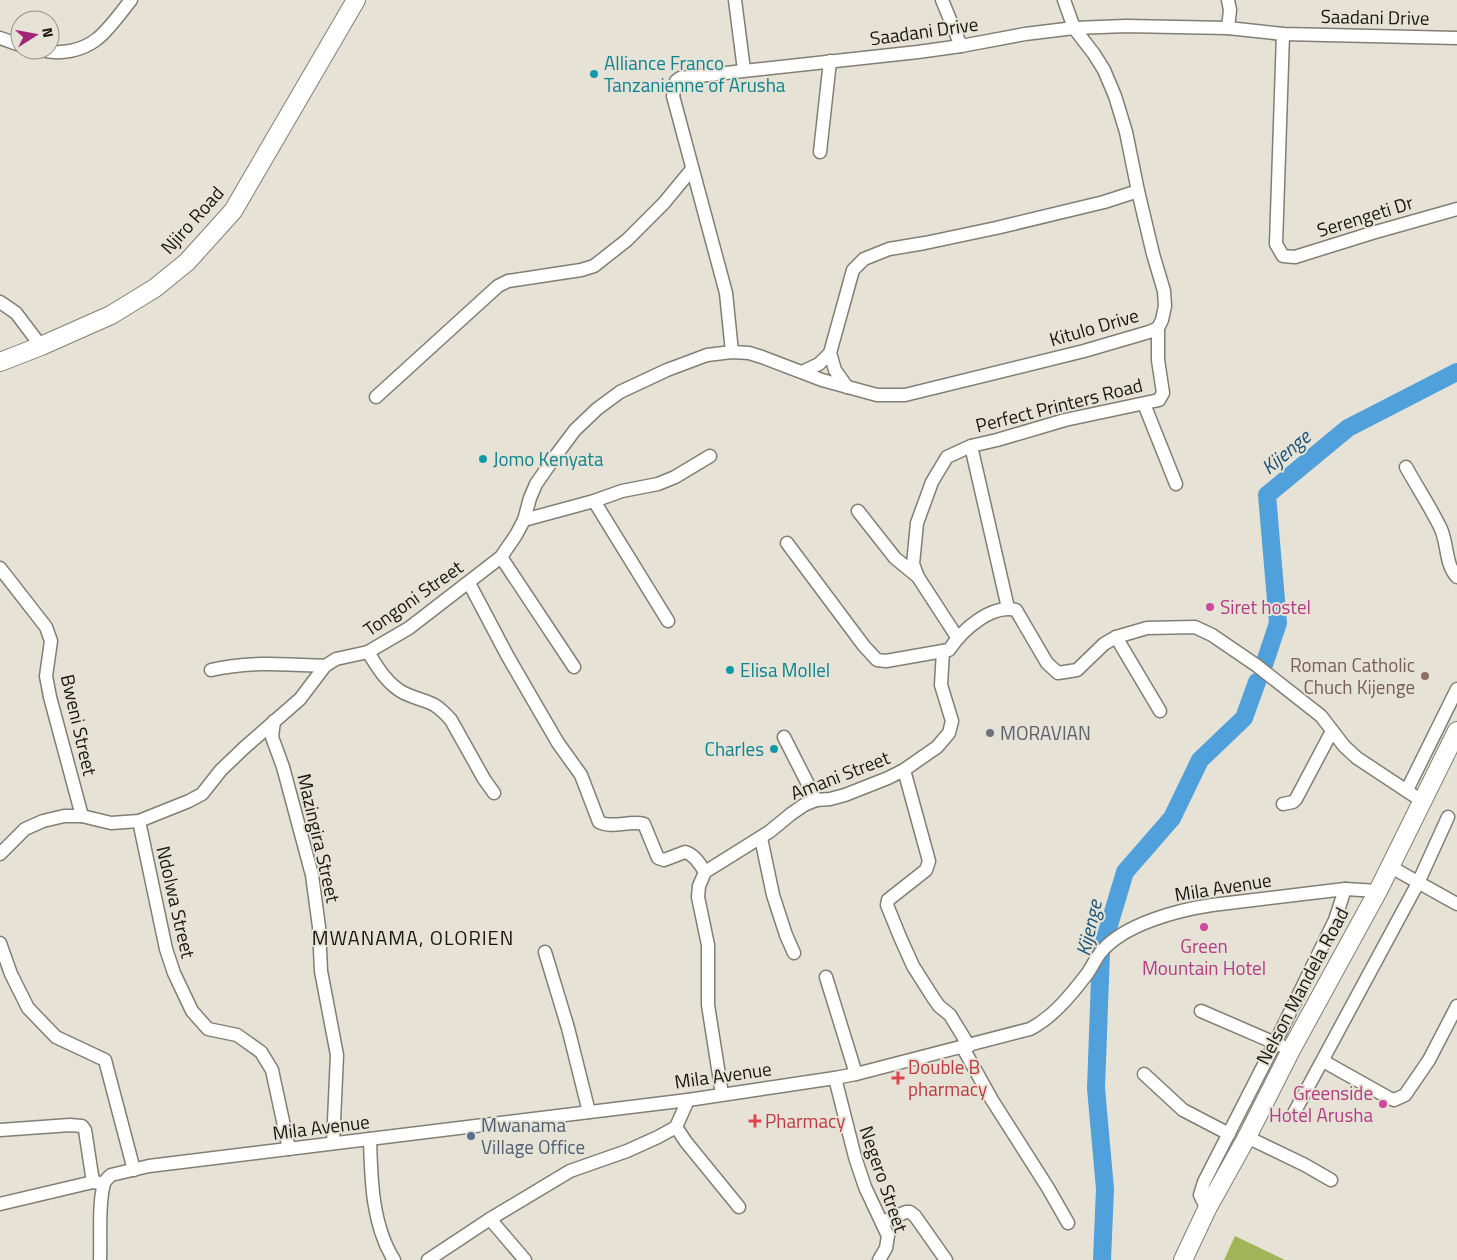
<svg xmlns="http://www.w3.org/2000/svg" width="1457" height="1260" viewBox="0 0 1457 1260" font-family="'Titillium Web',sans-serif">
  <style>
    .forest { fill: #a2b458 }
    .lines { fill: none; stroke-linecap: round; stroke-linejoin: round }
    .river { stroke: #50a0dc; stroke-width: 18 }
    .street-casing { stroke: #817e73; stroke-width: 15 }
    .secondary-casing { stroke: #817e73; stroke-width: 20 }
    .street { stroke: #fff; stroke-width: 12 }
    .secondary { stroke: #fff; stroke-width: 18 }
    .culture-dot { fill: #0f9aa8; stroke: #e6e3d6; stroke-width: 2 }
    .hotel-dot { fill: #d1479c; stroke: #e6e3d6; stroke-width: 2 }
    .education-dot { fill: #8d6e63; stroke: #e6e3d6; stroke-width: 2 }
    .worship-dot { fill: #6b7280; stroke: #e6e3d6; stroke-width: 2 }
    .health-dot { fill: #e0444e; stroke: #e6e3d6; stroke-width: 2 }
    .service-dot { fill: #5c6f8a; stroke: #e6e3d6; stroke-width: 2 }
    .labels { text-anchor: middle; stroke-width: 4; stroke-linejoin: round; paint-order: stroke }
    .street-label { font-size: 19px; fill: #181713; stroke: #e6e3d6 }
    .culture-label { font-size: 19px; fill: #0d838f; stroke: #e6e3d6; text-anchor: start }
    .hotel-label { font-size: 19px; fill: #b23c85; stroke: #e6e3d6; text-anchor: start }
    .education-label { font-size: 19px; fill: #785e54; stroke: #e6e3d6; text-anchor: end }
    .worship-label { font-size: 19px; fill: #5b616d; stroke: #e6e3d6; text-anchor: start }
    .health-label { font-size: 19px; fill: #be3a42; stroke: #e6e3d6; text-anchor: start }
    .service-label { font-size: 19px; fill: #4e5e75; stroke: #e6e3d6; text-anchor: start }
    .water-label { font-size: 20px; font-style: italic; fill: #18537b; stroke: #e6e3d6 }
    .neighbourhood-label { font-size: 20px; letter-spacing: 1px; fill: #181713; stroke: #e6e3d6 }
  </style>
  <rect width="100%" height="100%" fill="#e6e3d6"/>
  <path class="forest" d="M 1235,1236 L 1285,1260 L 1224,1260 Z"/>
  <g class="lines">
    <g class="river">
      <path d="M 1264,665 L 1278,623 L 1267,495 L 1348,428 L 1457,372"/>
      <path d="M 1102,1260 L 1105,1189 L 1096,1088 L 1101,952 L 1125,872 L 1172,818 L 1200,760 L 1244,718 L 1257,682"/>
    </g>
    <g class="street-casing">
      <g id="street">
        <path d="M 735,0 L 744,70"/>
        <path d="M 942,0 L 961,46"/>
        <path d="M 1228,0 L 1230,10 L 1228,28"/>
        <path d="M 1283,34 L 1276,244 L 1283,256 L 1295,257 L 1372,233 L 1457,209"/>
        <path d="M 0,38 L 20,45"/>
        <path d="M 41,50 C 60,55 82,51 97,39 C 108,31 122,11 131,0"/>
        <path d="M 820,152 L 830,61"/>
        <path d="M 0,302 L 16,313 L 41,346"/>
        <path d="M 732,352 L 726,293 L 673,96 L 676,81 L 680,78 L 918,52 L 961,46 L 1025,34 L 1074,28 L 1126,26 L 1228,28 L 1283,34 L 1457,38"/>
        <path d="M 802,372 L 819,364 L 830,353"/>
        <path d="M 847,387 L 835,370 L 830,353 L 853,270 L 864,259 L 889,249 L 925,243 L 996,228 L 1104,202 L 1138,191"/>
        <path d="M 376,397 L 498,286 L 508,281 L 581,270 L 594,266 L 627,240 L 664,203 L 692,169"/>
        <path d="M 1144,404 L 1176,484"/>
        <path d="M 971,446 L 1008,608"/>
        <path d="M 1406,467 C 1417,487 1431,508 1441,529 C 1448,545 1445,564 1457,577"/>
        <path d="M 594,501 L 622,491 L 658,484 L 675,477 L 710,456"/>
        <path d="M 858,511 L 895,558 L 917,576"/>
        <path d="M 524,520 L 594,501 L 668,621"/>
        <path d="M 787,543 L 864,646 L 877,660 L 886,661 L 943,651"/>
        <path d="M 501,557 L 574,667"/>
        <path d="M 0,568 L 46,627 L 51,641 L 46,676 L 50,697 L 82,816"/>
        <path d="M 469,583 L 507,655 L 533,700 L 558,743 L 581,775 L 599,822 C 612,829 630,820 644,824 L 658,858 L 664,860 L 685,852 C 694,854 700,864 705,872"/>
        <path d="M 957,637 L 918,577 L 913,564 L 917,523 L 932,482 L 947,457 L 971,446 L 997,440 L 1065,420 L 1159,400 L 1163,393 L 1158,360 L 1158,328"/>
        <path d="M 1116,637 L 1160,711"/>
        <path d="M 368,652 C 377,667 388,685 404,693 C 427,704 432,698 451,720 L 484,779 L 494,793"/>
        <path d="M 211,670 C 249,661 286,664 325,666"/>
        <path d="M 274,721 L 272,737 L 283,767 L 312,875 L 319,927 L 321,971 L 337,1055 L 333,1143"/>
        <path d="M 784,737 L 816,800"/>
        <path d="M 904,770 L 929,861 L 926,870 L 888,900 L 887,905 L 900,937 L 913,966 L 934,999 L 939,1006 L 950,1015 L 969,1046"/>
        <path d="M 1407,790 L 1457,689"/>
        <path d="M 1283,804 L 1293,802 L 1296,799 L 1332,731"/>
        <path d="M 139,821 L 166,949 L 174,973 L 192,1011 L 208,1029 L 237,1035 L 261,1052 L 272,1070 L 289,1149"/>
        <path d="M 761,838 L 773,895 L 786,935 L 794,953"/>
        <path d="M 0,854 L 25,829 L 43,821 L 64,816 L 82,816 L 111,823 L 139,821 L 189,801 L 202,794 L 221,770 L 244,748 L 300,699 L 325,666 L 336,659 L 368,652 L 409,628 L 501,557 L 516,535 L 524,520 L 530,498 L 536,484 L 554,458 L 575,430 L 597,409 L 620,392 L 667,370 L 707,355 L 732,352 L 749,353 L 762,357 L 822,380 L 877,395 L 905,395 L 1084,351 L 1149,332 L 1158,328 L 1162,320 L 1165,306 L 1164,291 L 1153,254 L 1138,191 L 1126,132 L 1115,96 L 1104,70 L 1094,54 L 1074,28 L 1064,0"/>
        <path d="M 1389,866 L 1457,904"/>
        <path d="M 0,943 L 11,974 L 28,1008 L 56,1037 L 105,1060 L 134,1170"/>
        <path d="M 545,952 L 568,1028 L 589,1112"/>
        <path d="M 826,977 L 856,1074"/>
        <path d="M 1201,1011 L 1282,1046"/>
        <path d="M 963,1048 L 992,1100 L 1048,1188 L 1068,1223"/>
        <path d="M 1323,1061 L 1389,1098 L 1394,1100 L 1405,1095 L 1429,1060 L 1457,1006"/>
        <path d="M 1144,1074 L 1183,1110 L 1229,1134"/>
        <path d="M 835,1078 L 855,1157 L 865,1187 L 888,1236 L 886,1248 L 879,1260"/>
        <path d="M 722,1094 L 708,1005 L 708,945 L 698,897 L 699,886 L 705,872 L 769,832 L 791,814 L 804,805 L 816,800 L 830,799 L 845,795 L 888,778 L 904,770 L 937,747 L 949,733 L 952,721 L 941,685 L 943,651 L 949,650 C 962,630 991,604 1016,610 L 1047,663 L 1058,673 L 1077,670 L 1104,644 L 1116,637 L 1147,628 L 1195,627 L 1212,635 L 1256,665 L 1321,716 L 1344,746 L 1357,758 L 1422,801"/>
        <path d="M 1294,1113 L 1418,883 L 1448,817"/>
        <path d="M 676,1127 L 686,1142 L 739,1207"/>
        <path d="M 0,1130 L 70,1125 L 82,1126 L 85,1130 L 93,1182"/>
        <path d="M 1247,1137 L 1305,1165 L 1331,1180"/>
        <path d="M 370,1139 C 371,1179 372,1225 394,1260"/>
        <path d="M 0,1204 L 93,1182 L 100,1183"/>
        <path d="M 1207,1209 L 1200,1195 L 1204,1182 L 1275,1043 L 1335,920 L 1345,889"/>
        <path d="M 490,1219 L 525,1260"/>
        <path d="M 882,1222 L 906,1212 L 910,1212 L 915,1216 L 946,1260"/>
        <path d="M 100,1260 C 101,1239 98,1203 104,1184 C 105,1180 108,1178 111,1175 L 149,1166 L 688,1100 L 835,1078 L 856,1074 L 1030,1029 C 1053,1017 1071,995 1087,974 C 1092,967 1096,958 1101,952 C 1124,924 1178,910 1212,905 L 1345,889 L 1378,891"/>
        <path d="M 428,1260 L 490,1219 L 570,1171 L 627,1151 L 658,1137 L 676,1127 L 688,1100"/>
      </g>
    </g>
    <g class="secondary-casing">
      <g id="secondary">
        <path d="M 0,362 L 41,346 L 111,315 L 155,288 L 187,262 L 233,211 L 356,0"/>
        <path d="M 1183,1260 L 1207,1209 L 1247,1137 L 1291,1050 L 1378,891 L 1457,731"/>
      </g>
    </g>
    <use href="#street" class="street"/>
    <use href="#secondary" class="secondary"/>
  </g>
  <g class="culture-dot">
    <circle cx="594" cy="74" r="5"/>
    <circle cx="483" cy="459" r="5"/>
    <circle cx="730" cy="670" r="5"/>
    <circle cx="774" cy="749" r="5"/>
  </g>
  <g class="hotel-dot">
    <circle cx="1210" cy="607" r="5"/>
    <circle cx="1204" cy="927" r="5"/>
    <circle cx="1383" cy="1104" r="5"/>
  </g>
  <circle class="education-dot" cx="1425" cy="676" r="5"/>
  <circle class="worship-dot" cx="990" cy="733" r="5"/>
  <g class="health-dot">
    <path d="M895.5 1070.5h5v5h5v5h-5v5h-5v-5h-5v-5h5z"/>
    <path d="M752.5 1113.5h5v5h5v5h-5v5h-5v-5h-5v-5h5z"/>
  </g>
  <circle class="service-dot" cx="471" cy="1136" r="5"/>
  <g class="labels">
    <g class="street-label">
      <text transform="translate(1375 17) rotate(1)" y="7">Saadani Drive</text>
      <text transform="translate(924 31) rotate(-8)" y="7">Saadani Drive</text>
      <text transform="translate(1365 216) rotate(-17)" y="7">Serengeti Dr</text>
      <text transform="translate(192 220) rotate(-48)" y="7">Njiro Road</text>
      <text transform="translate(1094 327) rotate(-16)" y="7">Kitulo Drive</text>
      <text transform="translate(1059 405) rotate(-14)" y="7">Perfect Printers Road</text>
      <text transform="translate(413 598) rotate(-35)" y="7">Tongoni Street</text>
      <text transform="translate(79 725) rotate(77)" y="7">Bweni Street</text>
      <text transform="translate(840 775) rotate(-21)" y="7">Amani Street</text>
      <text transform="translate(319 838) rotate(77)" y="7">Mazingira Street</text>
      <text transform="translate(1223 887) rotate(-9)" y="7">Mila Avenue</text>
      <text transform="translate(176 902) rotate(77)" y="7">Ndolwa Street</text>
      <text transform="translate(1302 986) rotate(-62)" y="7">Nelson Mandela Road</text>
      <text transform="translate(723 1075) rotate(-8)" y="7">Mila Avenue</text>
      <text transform="translate(321 1127) rotate(-7)" y="7">Mila Avenue</text>
      <text transform="translate(884 1179) rotate(71)" y="7">Negero Street</text>
    </g>
    <g class="culture-label">
      <text x="604" y="70">Alliance Franco<tspan x="604" dy="22">Tanzanienne of Arusha</tspan></text>
      <text x="493" y="466">Jomo Kenyata</text>
      <text x="740" y="677">Elisa Mollel</text>
      <text x="764" y="756" text-anchor="end">Charles</text>
    </g>
    <g class="hotel-label">
      <text x="1220" y="614">Siret hostel</text>
      <text x="1204" y="953" text-anchor="middle">Green<tspan x="1204" dy="22">Mountain Hotel</tspan></text>
      <text x="1373" y="1100" text-anchor="end">Greenside<tspan x="1373" dy="22">Hotel Arusha</tspan></text>
    </g>
    <g class="education-label">
      <text x="1415" y="672">Roman Catholic<tspan x="1415" dy="22">Chuch Kijenge</tspan></text>
    </g>
    <g class="worship-label">
      <text x="1000" y="740">MORAVIAN</text>
    </g>
    <g class="health-label">
      <text x="908" y="1074">Double B<tspan x="908" dy="22">pharmacy</tspan></text>
      <text x="765" y="1128">Pharmacy</text>
    </g>
    <g class="service-label">
      <text x="481" y="1132">Mwanama<tspan x="481" dy="22">Village Office</tspan></text>
    </g>
    <g class="water-label">
      <text transform="translate(1286 452) rotate(-40)" y="7">Kijenge</text>
      <text transform="translate(1089 928) rotate(-77)" y="7">Kijenge</text>
    </g>
    <g class="neighbourhood-label">
      <text x="413" y="945">MWANAMA, OLORIEN</text>
    </g>
  </g>
  <g transform="translate(35 35) rotate(79)"><circle r="24" fill="#e6e3d6" stroke="#949188"/>
  <path d="M0-4L9 19L0 12L-9 19Z" fill="#a22579"/>
  <text y="-8" font-size="14" font-weight="bold" text-anchor="middle" fill="#181713">N</text>
  </g>
</svg>
